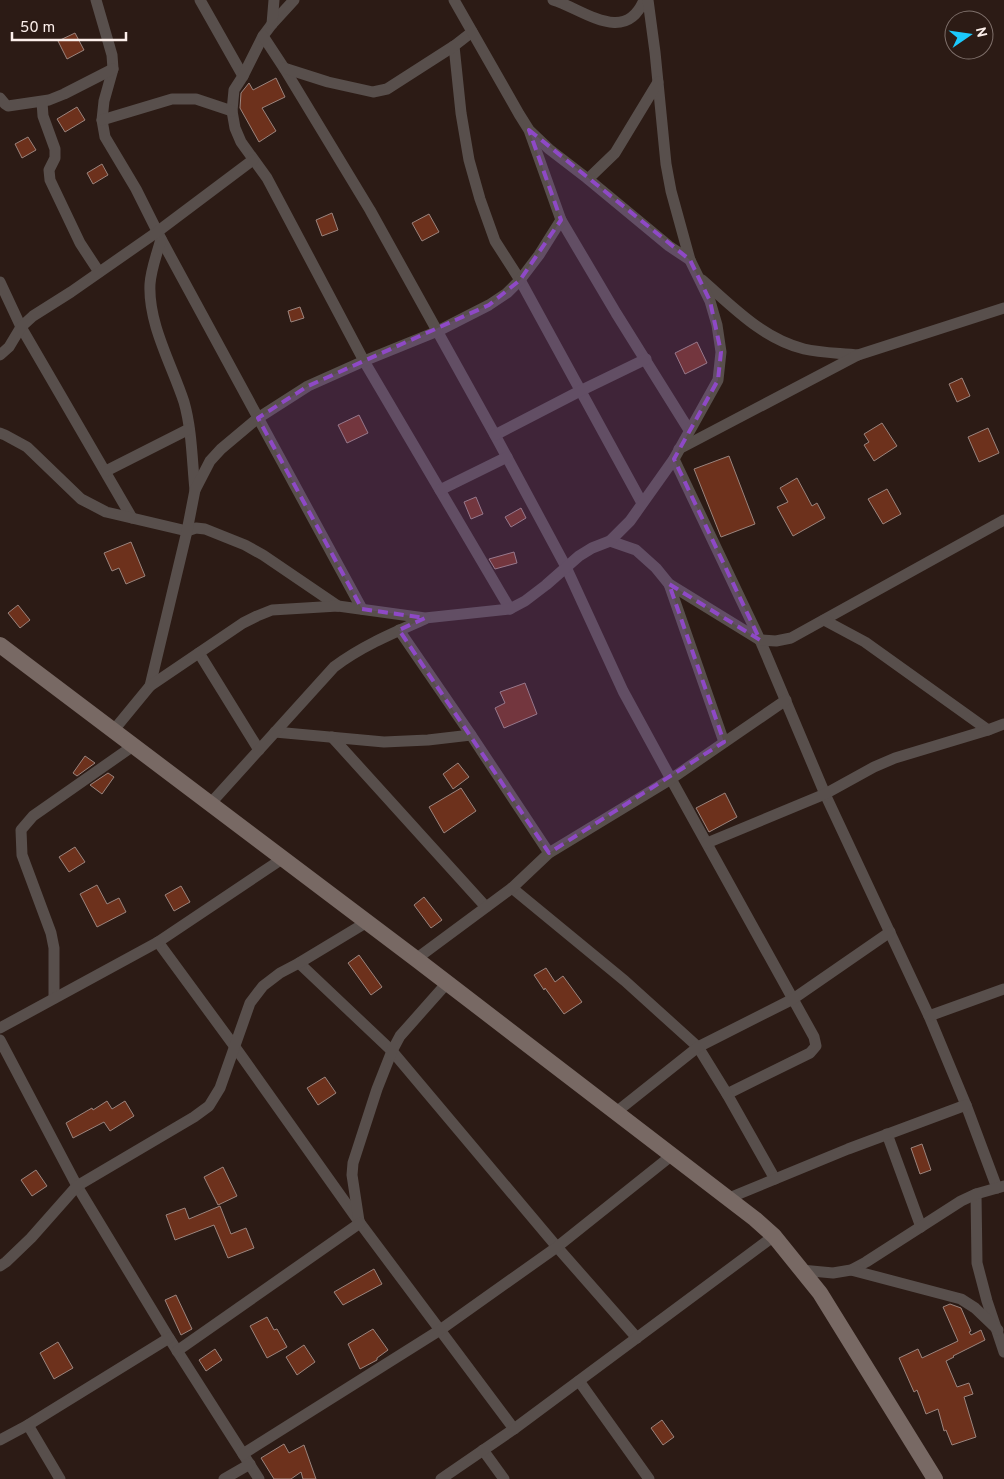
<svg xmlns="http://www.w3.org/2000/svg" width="1004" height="1479" viewBox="0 0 1004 1479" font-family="Overpass,sans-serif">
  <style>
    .building { fill: #6d311c; stroke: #9b847d }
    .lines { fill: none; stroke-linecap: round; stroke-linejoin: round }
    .street { stroke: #584f4c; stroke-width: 11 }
    .secondary { stroke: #786964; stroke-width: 16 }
    .marked { fill: #8e49c6; fill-opacity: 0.2; stroke: #8e49c6; stroke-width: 4; stroke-dasharray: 10 6; stroke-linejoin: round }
  </style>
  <rect width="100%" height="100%" fill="#2c1b15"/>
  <g class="building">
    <path d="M 75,33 L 84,50 L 67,59 L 58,41 Z"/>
    <path d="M 276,78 L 285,97 L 262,108 L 276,131 L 259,142 L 240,108 L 241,93 L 249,83 L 253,90 Z"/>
    <path d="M 77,107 L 85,120 L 65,132 L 57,119 Z"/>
    <path d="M 28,137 L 36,150 L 22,158 L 15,144 Z"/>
    <path d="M 102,164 L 108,175 L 93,184 L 87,173 Z"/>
    <path d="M 332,213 L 338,230 L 322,236 L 316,220 Z"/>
    <path d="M 429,214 L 439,232 L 422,241 L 412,223 Z"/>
    <path d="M 300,307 L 304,318 L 291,322 L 288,311 Z"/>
    <path d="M 697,342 L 707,363 L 685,374 L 675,353 Z"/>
    <path d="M 962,378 L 970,396 L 957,402 L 949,384 Z"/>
    <path d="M 359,415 L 368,433 L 347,443 L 338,425 Z"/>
    <path d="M 882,423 L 897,446 L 874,461 L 864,445 L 869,442 L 864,434 Z"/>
    <path d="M 988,428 L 999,453 L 979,462 L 968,437 Z"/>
    <path d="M 729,456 L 755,524 L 721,537 L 694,469 Z"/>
    <path d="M 797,478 L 812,506 L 817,503 L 825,518 L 793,536 L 777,507 L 788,502 L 780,488 Z"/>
    <path d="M 887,489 L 901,514 L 883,524 L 868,499 Z"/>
    <path d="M 476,497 L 483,514 L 471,519 L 464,502 Z"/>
    <path d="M 521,508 L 526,518 L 511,527 L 505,517 Z"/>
    <path d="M 131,542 L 145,576 L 126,584 L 119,568 L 112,571 L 104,553 Z"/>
    <path d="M 514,552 L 517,563 L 495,569 L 489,559 Z"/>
    <path d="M 18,605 L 30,620 L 20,628 L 8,613 Z"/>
    <path d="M 525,683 L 537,714 L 504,728 L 495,708 L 505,703 L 500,692 Z"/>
    <path d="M 85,756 L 95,763 L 77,776 L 73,773 Z"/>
    <path d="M 458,763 L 469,777 L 453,789 L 443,774 Z"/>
    <path d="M 108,773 L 114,777 L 102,794 L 90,785 Z"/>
    <path d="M 461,788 L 476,811 L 444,833 L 429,807 Z"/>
    <path d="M 725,793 L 737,817 L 709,832 L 696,808 Z"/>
    <path d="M 75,847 L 85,862 L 69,872 L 59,857 Z"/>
    <path d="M 97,885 L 107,904 L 119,898 L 126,912 L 97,927 L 80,894 Z"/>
    <path d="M 181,886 L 190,902 L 174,911 L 165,895 Z"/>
    <path d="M 424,897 L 442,920 L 431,928 L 414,905 Z"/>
    <path d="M 359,955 L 382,987 L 371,995 L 348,963 Z"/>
    <path d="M 546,968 L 555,982 L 563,976 L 582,1002 L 564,1014 L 545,988 L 544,990 L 534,975 Z"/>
    <path d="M 325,1077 L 336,1093 L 318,1105 L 307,1088 Z"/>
    <path d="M 107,1101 L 112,1109 L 125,1101 L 134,1116 L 110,1131 L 104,1122 L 73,1138 L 66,1123 L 92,1108 L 93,1110 Z"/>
    <path d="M 922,1144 L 931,1170 L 920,1174 L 911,1148 Z"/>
    <path d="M 223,1167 L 237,1196 L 218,1205 L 204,1177 Z"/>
    <path d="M 36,1170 L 47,1186 L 32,1196 L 21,1180 Z"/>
    <path d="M 220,1206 L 231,1234 L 246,1228 L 254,1248 L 228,1258 L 214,1225 L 175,1240 L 166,1215 L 185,1208 L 189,1219 Z"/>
    <path d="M 374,1269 L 382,1284 L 343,1305 L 334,1292 Z"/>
    <path d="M 176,1295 L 192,1329 L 181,1335 L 165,1300 Z"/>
    <path d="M 950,1304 L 961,1308 L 971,1331 L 969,1332 L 971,1335 L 981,1330 L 985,1340 L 953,1356 L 954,1357 L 946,1361 L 957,1387 L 969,1383 L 973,1394 L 964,1397 L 976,1437 L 952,1445 L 946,1430 L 944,1431 L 938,1409 L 926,1414 L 917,1390 L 914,1392 L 899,1358 L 918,1349 L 922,1358 L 958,1341 L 943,1307 Z"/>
    <path d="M 267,1317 L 274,1330 L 277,1329 L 287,1347 L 267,1358 L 250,1326 Z"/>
    <path d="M 373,1329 L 388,1350 L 377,1358 L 377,1360 L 360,1369 L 348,1344 Z"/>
    <path d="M 58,1342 L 73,1368 L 54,1379 L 40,1353 Z"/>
    <path d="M 304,1345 L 315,1362 L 297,1375 L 286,1357 Z"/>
    <path d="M 215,1349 L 222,1360 L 206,1371 L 199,1360 Z"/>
    <path d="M 662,1420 L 674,1437 L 663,1445 L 651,1428 Z"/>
    <path d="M 284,1444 L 289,1453 L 304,1445 L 316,1479 L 303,1479 L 301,1472 L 291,1479 L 274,1479 L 261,1458 Z"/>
  </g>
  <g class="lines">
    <g class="street">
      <path d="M 96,0 L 112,55 L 113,69 L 104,101 L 102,120 L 105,137 L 136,189 L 161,239 L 362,609"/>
      <path d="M 200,0 L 243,76"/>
      <path d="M 294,0 L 272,24 L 263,36 L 243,76 L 234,90 L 232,111 L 235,128 L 241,142 L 267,178 L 364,361 L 510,609"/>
      <path d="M 553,0 C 583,9 625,46 644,0"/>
      <path d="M 648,0 L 655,52 L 666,164 L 671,191 L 690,260"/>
      <path d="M 272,24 L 274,0"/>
      <path d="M 263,36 L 284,68 L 370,210 L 495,435 L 566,567 L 623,691 L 671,779 L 814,1037 L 816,1046 L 810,1053 L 727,1094"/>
      <path d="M 454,46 L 461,113 L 469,160 L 480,199 L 495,241 L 520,280 L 642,503"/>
      <path d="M 284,68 L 328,82 L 373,92 L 387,89 L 454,46 L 472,32"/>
      <path d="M 0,98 L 5,104 L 8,106 L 49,100 L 64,94 L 113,69"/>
      <path d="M 42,102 L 43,116 L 55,149 L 55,158 L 49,170 L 50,180 L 80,243 L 99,272"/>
      <path d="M 102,120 L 172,99 L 196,99 L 232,111"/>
      <path d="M 530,133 L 561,220 L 616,313 L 689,430"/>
      <path d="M 588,179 L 615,153 L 658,82"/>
      <path d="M 161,239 C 157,254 151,269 150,284 C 148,324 172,365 184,402 C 192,430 192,461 195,490"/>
      <path d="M 702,280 C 733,307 763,339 804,349 C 821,353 840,353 858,355"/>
      <path d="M 0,282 L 21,327 L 132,518"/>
      <path d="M 0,355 L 9,347 L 21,327 L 33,316 L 71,292 L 157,232 L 253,160"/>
      <path d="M 0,433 L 5,435 L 27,447 L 81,499 L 106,512 L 187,531 L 196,528 L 205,529 L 245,545 L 263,555 L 338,606"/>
      <path d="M 495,435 L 580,391 L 646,359"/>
      <path d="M 679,449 L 858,355 L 1004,308"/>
      <path d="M 674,459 L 760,640 L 825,794 L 929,1016 L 966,1105 L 997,1188"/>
      <path d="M 106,471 L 189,429"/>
      <path d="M 440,490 L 507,457"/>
      <path d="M 610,541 L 636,550 L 656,568 L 669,584 L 760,640 L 776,641 L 791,638 L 1004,520"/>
      <path d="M 669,584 L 724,742"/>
      <path d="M 824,620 L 865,642 L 988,730"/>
      <path d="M 399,630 L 471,735 L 549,853"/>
      <path d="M 199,653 L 259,750"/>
      <path d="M 150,686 L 187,531 L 195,490 L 210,461 L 221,449 L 258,418 L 308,386 L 364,361 L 438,331 L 489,305 L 507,293 L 520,280 L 539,255 L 561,220"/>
      <path d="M 113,731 L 150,686 L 243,623 L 257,616 L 272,610 L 338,606 L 425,618 L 510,609 L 525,601 L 546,585 L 579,556 L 592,548 L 610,541 L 630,521 L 674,459 L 718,380 L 721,352 L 717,325 L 710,301 L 690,260 L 669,246 L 588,179 L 549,149 L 529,130 L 519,114 L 454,0"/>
      <path d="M 275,732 L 384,742 L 428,740 L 471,735"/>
      <path d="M 332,737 L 486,907"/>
      <path d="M 210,804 L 334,667 C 362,646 393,633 425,619"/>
      <path d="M 707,843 L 825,794 L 874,767 L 895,758 L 988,730 L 1004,724"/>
      <path d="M 512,888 L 625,981 L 698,1047 L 727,1094 L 775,1179"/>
      <path d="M 158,942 L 235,1047 L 360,1223 L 514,1429"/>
      <path d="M 416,959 L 512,888 L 549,853 L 671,779 L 786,700"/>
      <path d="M 299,963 L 392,1051 L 557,1247 L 637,1338"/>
      <path d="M 54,998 L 54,948 L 51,933 L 22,855 L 21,830 L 33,816 L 133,746"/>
      <path d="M 929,1016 L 1004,989"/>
      <path d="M 0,1028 L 158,942 L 282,859"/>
      <path d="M 0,1040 L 77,1186 L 169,1338 L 259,1479"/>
      <path d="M 615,1113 L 698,1047 L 793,999 L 890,932"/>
      <path d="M 887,1134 L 921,1227"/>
      <path d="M 976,1194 L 977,1263 L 987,1301 L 1004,1352"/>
      <path d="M 729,1198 L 848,1149 L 966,1105"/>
      <path d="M 359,1221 L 352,1175 L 353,1163 L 377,1089 L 392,1051 L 400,1036 L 447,983"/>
      <path d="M 0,1266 L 6,1262 L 31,1238 L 77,1186 L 194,1117 L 209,1106 L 220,1088 L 250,1003 L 263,986 L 280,973 L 299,963 L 367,922"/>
      <path d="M 801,1270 L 833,1273 L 851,1270 L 866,1262 L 961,1201 L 976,1194 L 1004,1186"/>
      <path d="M 851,1270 L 961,1299 L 975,1308 L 998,1330"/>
      <path d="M 177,1351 L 360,1223"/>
      <path d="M 579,1381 L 649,1479"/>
      <path d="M 28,1425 L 60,1479"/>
      <path d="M 0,1440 L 28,1425 L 169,1338"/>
      <path d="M 483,1450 L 504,1479"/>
      <path d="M 243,1454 L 440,1330 L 557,1247 L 671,1156"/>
      <path d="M 224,1479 L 250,1464"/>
      <path d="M 441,1479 L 514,1429 L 774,1236"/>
    </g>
    <path class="secondary" d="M 0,645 L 416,959 L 755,1219 L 774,1236 L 820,1293 L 935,1479"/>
  </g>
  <path class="marked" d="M 529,130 L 690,260 L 710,301 L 721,352 L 718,380 L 674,459 L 760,640 L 669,584 L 724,742 L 549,853 L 399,630 L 425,618 L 362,609 L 258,418 L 308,386 L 489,305 L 520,280 L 561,220 Z"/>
  <g transform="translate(969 35) rotate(77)"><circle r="24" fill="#2c1b15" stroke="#7f706b"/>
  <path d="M0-4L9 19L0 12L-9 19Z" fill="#1cc9fc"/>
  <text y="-8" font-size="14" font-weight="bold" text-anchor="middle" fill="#fcefeb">N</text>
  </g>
  <path d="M12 32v8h114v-8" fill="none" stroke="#fcefeb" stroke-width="2.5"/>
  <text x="20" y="32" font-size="15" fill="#fcefeb" stroke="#2c1b15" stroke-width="4" paint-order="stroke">50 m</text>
</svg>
